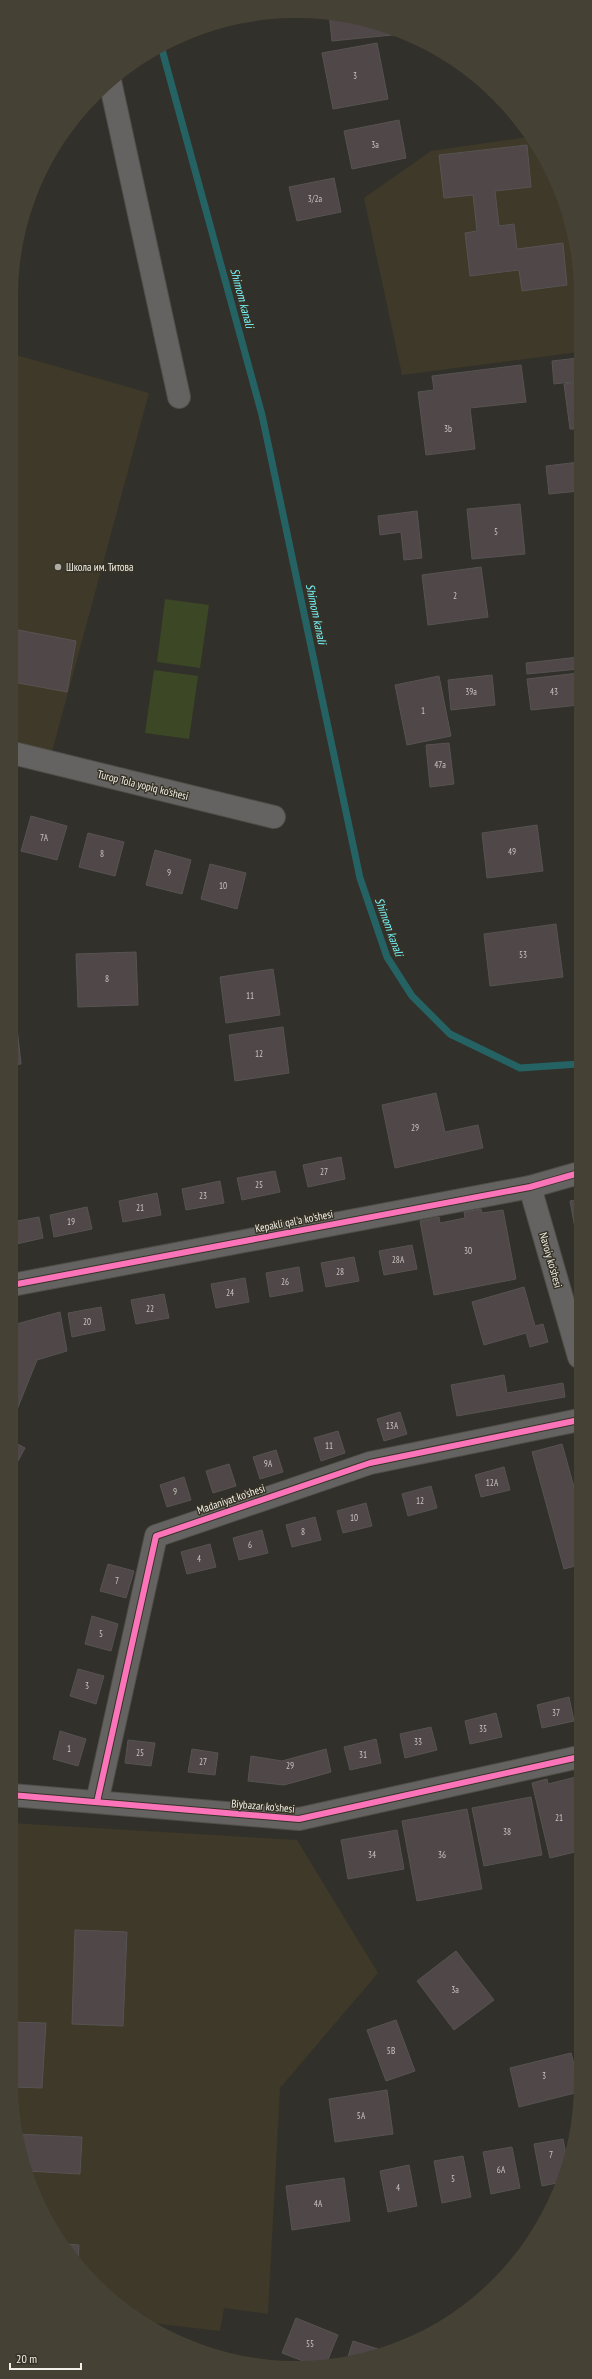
<svg xmlns="http://www.w3.org/2000/svg" width="592" height="2379" viewBox="0 0 592 2379" font-family="'PT Sans Narrow',sans-serif">
  <style>
    .built { fill: #3e3928 }
    .green { fill: #3b4725 }
    .lines { fill: none; stroke-linecap: round; stroke-linejoin: round }
    .stream { stroke: #256264; stroke-width: 7 }
    .building { fill: #504749; stroke: #565352 }
    .minor-casing { stroke: #504e49; stroke-width: 24 }
    .minor { stroke: #656361; stroke-width: 22 }
    .cycleway-casing { stroke: #363226; stroke-width: 8 }
    .cycleway { stroke: #fb73b8; stroke-width: 6 }
    .poi-dot { fill: #aeaca5; stroke: #363226; stroke-width: 1.5 }
    .labels { text-anchor: middle; stroke-width: 3; stroke-linejoin: round; paint-order: stroke }
    .number-label { font-size: 9px; fill: #c9c5c0 }
    .poi-label { font-size: 11px; fill: #f1efe7; stroke: #363226; text-anchor: start }
    .street-label { font-size: 11px; fill: #f1efe7; stroke: #363226 }
    .water-label { font-size: 12px; font-style: italic; fill: #75f4fb; stroke: #363226 }
  </style>
  <rect width="100%" height="100%" fill="#32302a"/>
  <g class="built">
    <path d="M 528,137 L 552,170 L 579,259 L 579,352 L 402,375 L 364,198 L 431,151 Z"/>
    <path d="M 13,354 L 149,393 L 52,752 L 13,740 Z"/>
    <path d="M 11,1823 L 297,1840 L 378,1973 L 280,2088 L 268,2314 L 224,2308 L 220,2331 L 143,2322 L 123,2309 L 82,2271 L 33,2192 L 16,2138 L 11,2083 Z"/>
  </g>
  <g class="green">
    <path d="M 165,599 L 209,605 L 200,668 L 157,662 Z"/>
    <path d="M 154,670 L 198,676 L 189,739 L 145,733 Z"/>
  </g>
  <g class="lines">
    <path class="stream" d="M 161,46 L 262,415 L 360,878 L 387,957 L 412,996 L 450,1034 L 520,1068 L 579,1064"/>
  </g>
  <g class="building">
    <path d="M 329,13 L 333,13 L 402,34 L 332,41 Z"/>
    <path d="M 257,15 L 225,26 L 223,21 Z"/>
    <path d="M 377,43 L 388,99 L 333,109 L 322,53 Z"/>
    <path d="M 399,120 L 406,158 L 352,169 L 344,131 Z"/>
    <path d="M 527,145 L 531,187 L 495,191 L 499,226 L 514,224 L 517,249 L 563,243 L 567,285 L 522,291 L 519,270 L 470,276 L 465,233 L 477,231 L 473,195 L 444,198 L 439,155 Z"/>
    <path d="M 334,178 L 341,212 L 297,221 L 289,187 Z"/>
    <path d="M 578,358 L 579,381 L 554,384 L 552,361 Z"/>
    <path d="M 521,365 L 526,402 L 470,408 L 475,449 L 426,455 L 418,392 L 434,390 L 432,376 Z"/>
    <path d="M 579,382 L 579,429 L 570,429 L 564,384 Z"/>
    <path d="M 579,462 L 579,491 L 549,494 L 546,466 Z"/>
    <path d="M 520,504 L 525,554 L 472,559 L 467,509 Z"/>
    <path d="M 417,511 L 422,558 L 404,560 L 401,532 L 380,535 L 378,516 Z"/>
    <path d="M 481,567 L 488,617 L 428,625 L 422,575 Z"/>
    <path d="M 13,629 L 76,641 L 67,692 L 13,682 Z"/>
    <path d="M 579,657 L 579,669 L 527,674 L 526,663 Z"/>
    <path d="M 579,673 L 579,705 L 531,710 L 527,679 Z"/>
    <path d="M 492,675 L 495,705 L 451,710 L 448,680 Z"/>
    <path d="M 439,676 L 451,736 L 407,745 L 395,685 Z"/>
    <path d="M 449,743 L 454,784 L 430,787 L 426,745 Z"/>
    <path d="M 31,816 L 67,826 L 57,860 L 21,851 Z"/>
    <path d="M 537,825 L 543,871 L 487,878 L 482,833 Z"/>
    <path d="M 88,833 L 124,842 L 115,876 L 79,867 Z"/>
    <path d="M 155,850 L 191,860 L 182,894 L 146,885 Z"/>
    <path d="M 210,864 L 246,873 L 237,909 L 201,899 Z"/>
    <path d="M 556,924 L 563,977 L 490,986 L 484,934 Z"/>
    <path d="M 136,952 L 138,1005 L 78,1007 L 76,954 Z"/>
    <path d="M 273,969 L 280,1015 L 226,1023 L 220,977 Z"/>
    <path d="M 12,1019 L 16,1019 L 21,1064 L 12,1065 Z"/>
    <path d="M 283,1027 L 289,1073 L 235,1081 L 229,1035 Z"/>
    <path d="M 436,1093 L 445,1132 L 478,1125 L 483,1148 L 395,1168 L 382,1105 Z"/>
    <path d="M 341,1157 L 345,1179 L 308,1187 L 303,1165 Z"/>
    <path d="M 275,1171 L 280,1192 L 242,1200 L 237,1178 Z"/>
    <path d="M 220,1181 L 224,1203 L 186,1210 L 182,1189 Z"/>
    <path d="M 157,1193 L 161,1215 L 123,1222 L 119,1201 Z"/>
    <path d="M 579,1199 L 579,1250 L 570,1201 Z"/>
    <path d="M 87,1207 L 92,1229 L 54,1237 L 50,1215 Z"/>
    <path d="M 481,1209 L 482,1213 L 503,1210 L 516,1279 L 434,1295 L 420,1221 L 439,1217 L 440,1223 L 465,1218 L 464,1212 Z"/>
    <path d="M 39,1217 L 43,1238 L 12,1245 L 12,1222 Z"/>
    <path d="M 412,1245 L 417,1269 L 384,1275 L 379,1251 Z"/>
    <path d="M 354,1257 L 359,1281 L 326,1287 L 321,1263 Z"/>
    <path d="M 299,1267 L 303,1291 L 270,1297 L 266,1273 Z"/>
    <path d="M 245,1278 L 249,1302 L 216,1308 L 211,1284 Z"/>
    <path d="M 524,1287 L 535,1326 L 543,1324 L 548,1342 L 530,1347 L 526,1333 L 484,1345 L 472,1302 Z"/>
    <path d="M 164,1294 L 169,1318 L 136,1324 L 131,1300 Z"/>
    <path d="M 101,1307 L 105,1330 L 72,1337 L 68,1313 Z"/>
    <path d="M 60,1312 L 67,1351 L 37,1360 L 16,1412 L 12,1410 L 13,1325 Z"/>
    <path d="M 504,1375 L 507,1393 L 563,1383 L 565,1397 L 457,1416 L 451,1385 Z"/>
    <path d="M 400,1412 L 407,1434 L 384,1441 L 377,1419 Z"/>
    <path d="M 338,1431 L 345,1453 L 321,1461 L 314,1438 Z"/>
    <path d="M 12,1441 L 25,1448 L 12,1472 Z"/>
    <path d="M 562,1444 L 579,1505 L 579,1565 L 564,1569 L 532,1452 Z"/>
    <path d="M 276,1450 L 283,1472 L 260,1479 L 253,1457 Z"/>
    <path d="M 229,1464 L 236,1486 L 213,1493 L 206,1471 Z"/>
    <path d="M 504,1467 L 510,1490 L 481,1497 L 475,1475 Z"/>
    <path d="M 184,1477 L 191,1500 L 167,1507 L 160,1485 Z"/>
    <path d="M 431,1486 L 437,1508 L 408,1516 L 402,1494 Z"/>
    <path d="M 366,1503 L 372,1526 L 343,1533 L 337,1511 Z"/>
    <path d="M 315,1517 L 321,1540 L 292,1547 L 286,1525 Z"/>
    <path d="M 262,1530 L 268,1553 L 239,1560 L 233,1538 Z"/>
    <path d="M 210,1544 L 216,1567 L 187,1574 L 181,1552 Z"/>
    <path d="M 108,1564 L 134,1571 L 126,1598 L 100,1591 Z"/>
    <path d="M 92,1616 L 118,1624 L 111,1651 L 85,1644 Z"/>
    <path d="M 78,1669 L 104,1676 L 96,1704 L 70,1696 Z"/>
    <path d="M 569,1697 L 574,1721 L 542,1728 L 537,1705 Z"/>
    <path d="M 496,1713 L 502,1737 L 470,1744 L 465,1721 Z"/>
    <path d="M 431,1727 L 437,1750 L 405,1758 L 400,1734 Z"/>
    <path d="M 60,1731 L 86,1739 L 78,1766 L 53,1759 Z"/>
    <path d="M 376,1739 L 381,1763 L 350,1770 L 344,1747 Z"/>
    <path d="M 128,1740 L 155,1743 L 151,1766 L 125,1763 Z"/>
    <path d="M 192,1749 L 218,1753 L 215,1775 L 188,1772 Z"/>
    <path d="M 326,1749 L 331,1772 L 284,1785 L 248,1781 L 251,1756 L 282,1761 Z"/>
    <path d="M 579,1771 L 579,1851 L 550,1858 L 532,1783 L 547,1779 L 548,1784 L 576,1777 L 575,1772 Z"/>
    <path d="M 531,1797 L 542,1855 L 484,1866 L 472,1808 Z"/>
    <path d="M 467,1809 L 482,1889 L 417,1901 L 402,1821 Z"/>
    <path d="M 397,1830 L 404,1869 L 348,1879 L 341,1840 Z"/>
    <path d="M 75,1930 L 127,1932 L 123,2026 L 72,2024 Z"/>
    <path d="M 456,1951 L 494,2000 L 454,2030 L 417,1981 Z"/>
    <path d="M 396,2020 L 415,2071 L 386,2081 L 367,2030 Z"/>
    <path d="M 11,2022 L 46,2023 L 42,2088 L 11,2087 Z"/>
    <path d="M 571,2053 L 579,2083 L 579,2092 L 519,2107 L 510,2068 Z"/>
    <path d="M 387,2090 L 393,2134 L 335,2142 L 329,2099 Z"/>
    <path d="M 16,2134 L 82,2137 L 80,2174 L 26,2171 Z"/>
    <path d="M 563,2139 L 568,2165 L 566,2175 L 562,2182 L 542,2186 L 534,2144 Z"/>
    <path d="M 512,2147 L 520,2188 L 491,2194 L 483,2152 Z"/>
    <path d="M 463,2156 L 471,2197 L 442,2203 L 434,2161 Z"/>
    <path d="M 409,2165 L 417,2206 L 388,2212 L 380,2171 Z"/>
    <path d="M 344,2178 L 350,2221 L 292,2230 L 286,2186 Z"/>
    <path d="M 65,2244 L 79,2245 L 78,2265 Z"/>
    <path d="M 296,2318 L 338,2335 L 327,2362 L 311,2364 L 282,2353 Z"/>
    <path d="M 353,2341 L 387,2352 L 370,2358 L 347,2360 Z"/>
  </g>
  <g class="lines">
    <g class="minor-casing">
      <g id="minor">
        <path d="M 110,81 L 179,397"/>
        <path d="M 13,753 L 274,817"/>
        <path d="M 530,1187 L 579,1357"/>
        <path d="M 12,1285 L 530,1187 L 579,1173"/>
        <path d="M 11,1795 L 299,1819 L 579,1757"/>
        <path d="M 97,1802 L 156,1536 L 370,1463 L 579,1420"/>
      </g>
    </g>
    <use href="#minor" class="minor"/>
    <g class="cycleway-casing">
      <g id="cycleway">
        <path d="M 12,1285 L 530,1187 L 579,1173"/>
        <path d="M 11,1795 L 299,1819 L 579,1757"/>
        <path d="M 97,1802 L 156,1536 L 370,1463 L 579,1420"/>
      </g>
    </g>
    <use href="#cycleway" class="cycleway"/>
  </g>
  <circle class="poi-dot" cx="58" cy="567" r="4"/>
  <g class="labels">
    <g class="number-label">
      <text x="355" y="79">3</text>
      <text x="375" y="148">3a</text>
      <text x="315" y="202">3/2a</text>
      <text x="448" y="432">3b</text>
      <text x="496" y="535">5</text>
      <text x="455" y="599">2</text>
      <text x="471" y="695">39a</text>
      <text x="554" y="695">43</text>
      <text x="423" y="714">1</text>
      <text x="440" y="768">47a</text>
      <text x="44" y="841">7A</text>
      <text x="512" y="855">49</text>
      <text x="102" y="857">8</text>
      <text x="169" y="876">9</text>
      <text x="223" y="889">10</text>
      <text x="523" y="958">53</text>
      <text x="107" y="982">8</text>
      <text x="250" y="999">11</text>
      <text x="259" y="1057">12</text>
      <text x="415" y="1131">29</text>
      <text x="324" y="1175">27</text>
      <text x="259" y="1188">25</text>
      <text x="203" y="1199">23</text>
      <text x="140" y="1211">21</text>
      <text x="71" y="1225">19</text>
      <text x="468" y="1254">30</text>
      <text x="398" y="1263">28A</text>
      <text x="340" y="1275">28</text>
      <text x="285" y="1285">26</text>
      <text x="230" y="1296">24</text>
      <text x="150" y="1312">22</text>
      <text x="87" y="1325">20</text>
      <text x="392" y="1429">13A</text>
      <text x="329" y="1449">11</text>
      <text x="268" y="1467">9A</text>
      <text x="492" y="1486">12A</text>
      <text x="175" y="1495">9</text>
      <text x="420" y="1504">12</text>
      <text x="354" y="1521">10</text>
      <text x="303" y="1535">8</text>
      <text x="250" y="1548">6</text>
      <text x="199" y="1562">4</text>
      <text x="117" y="1584">7</text>
      <text x="101" y="1637">5</text>
      <text x="87" y="1689">3</text>
      <text x="556" y="1716">37</text>
      <text x="483" y="1732">35</text>
      <text x="418" y="1745">33</text>
      <text x="69" y="1752">1</text>
      <text x="140" y="1756">25</text>
      <text x="363" y="1758">31</text>
      <text x="203" y="1765">27</text>
      <text x="290" y="1769">29</text>
      <text x="559" y="1821">21</text>
      <text x="507" y="1835">38</text>
      <text x="372" y="1858">34</text>
      <text x="442" y="1858">36</text>
      <text x="455" y="1993">3a</text>
      <text x="391" y="2054">5B</text>
      <text x="544" y="2079">3</text>
      <text x="361" y="2119">5A</text>
      <text x="551" y="2158">7</text>
      <text x="501" y="2173">6A</text>
      <text x="453" y="2182">5</text>
      <text x="398" y="2191">4</text>
      <text x="318" y="2207">4A</text>
      <text x="310" y="2347">55</text>
    </g>
    <g class="poi-label">
      <text x="66" y="571">Школа им. Титова</text>
    </g>
    <g class="street-label">
      <text transform="translate(143 785) rotate(14)" y="4">Turop Tola yopiq ko'shesi</text>
      <text transform="translate(294 1221) rotate(-11)" y="4">Kepakli qal'a ko'shesi</text>
      <text transform="translate(551 1260) rotate(74)" y="4">Navoiy ko'shesi</text>
      <text transform="translate(231 1499) rotate(-19)" y="4">Madaniyat ko'shesi</text>
      <text transform="translate(263 1806) rotate(5)" y="4">Biybazar ko'shesi</text>
    </g>
    <g class="water-label">
      <text transform="translate(242 298) rotate(75)" y="4">Shimom kanali</text>
      <text transform="translate(316 614) rotate(78)" y="4">Shimom kanali</text>
      <text transform="translate(389 927) rotate(70)" y="4">Shimom kanali</text>
    </g>
  </g>
  <path d="M0 0H592V2379H0ZM296 18H296A278 278 0 0 1 574 296V2083A278 278 0 0 1 296 2361H296A278 278 0 0 1 18 2083V296A278 278 0 0 1 296 18Z" fill="#454135" fill-rule="evenodd"/>
  <path d="M10 2363v6h71v-6" fill="none" stroke="#f1efe7" stroke-width="2"/>
  <text x="16" y="2363" font-size="12" fill="#f1efe7" stroke="#363226" stroke-width="3" paint-order="stroke">20 m</text>
</svg>
